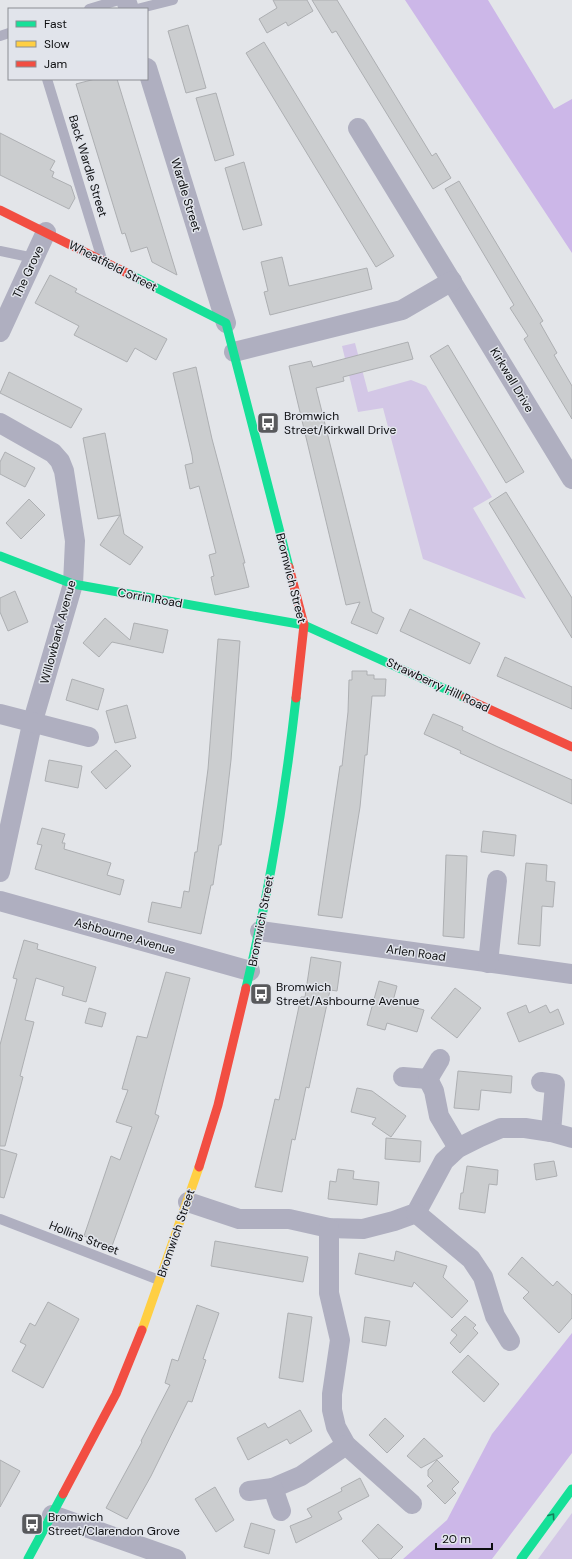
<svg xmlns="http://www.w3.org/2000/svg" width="572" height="1559" viewBox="0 0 572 1559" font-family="'DM Sans',sans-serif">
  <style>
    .green { fill: #d3c7e6 }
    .forest { fill: #ccb7e8 }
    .building { fill: #cbcdcf; stroke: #adafb2 }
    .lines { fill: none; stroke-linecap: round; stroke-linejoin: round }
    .lane { stroke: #afafc0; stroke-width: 10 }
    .street { stroke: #afafc0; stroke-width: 20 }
    .fast { stroke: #16e098; stroke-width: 9 }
    .slow { stroke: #ffcf43; stroke-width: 9 }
    .jam { stroke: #f24e42; stroke-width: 9 }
    .oneway { stroke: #12825b }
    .labels { text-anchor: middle; stroke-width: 3; stroke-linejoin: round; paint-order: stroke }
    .street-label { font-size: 12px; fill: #0d0e10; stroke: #e1e4eb }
    .poi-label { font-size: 12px; fill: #0d0e10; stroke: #e1e4eb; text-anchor: start }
  </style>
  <rect width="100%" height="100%" fill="#e3e5e9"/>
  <g class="green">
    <path d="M 355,343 L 368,392 L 411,380 L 426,386 L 492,497 L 473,508 L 526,599 L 423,559 L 383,408 L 358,412 L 342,346 Z"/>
    <path d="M 572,1513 L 572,1559 L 538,1559 Z"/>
  </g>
  <g class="forest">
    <path d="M 405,0 L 488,0 L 554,109 L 572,99 L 572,253 Z"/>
    <path d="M 572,1333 L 572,1453 L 492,1559 L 403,1559 L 447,1520 L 492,1434 Z"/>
  </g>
  <g class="building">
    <path d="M 273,0 L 307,0 L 313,11 L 288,26 L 286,22 L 267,33 L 259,19 L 277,8 Z"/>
    <path d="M 312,0 L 337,0 L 432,156 L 436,153 L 451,178 L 433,189 L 336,31 L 332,33 Z"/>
    <path d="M 188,25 L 206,88 L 186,93 L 168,31 Z"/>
    <path d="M 264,42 L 394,256 L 376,267 L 246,53 Z"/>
    <path d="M 95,79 L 117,79 L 177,275 L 152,262 L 147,247 L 131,252 L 125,233 L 122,234 L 76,84 Z"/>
    <path d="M 216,93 L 234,155 L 215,161 L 196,98 Z"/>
    <path d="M 0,133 L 55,161 L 50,170 L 54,172 L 52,177 L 71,186 L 75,198 L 69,209 L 0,175 Z"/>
    <path d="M 244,162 L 262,225 L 243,230 L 225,168 Z"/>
    <path d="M 459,181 L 543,321 L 540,323 L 557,353 L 554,355 L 572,386 L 572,419 L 524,339 L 528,336 L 510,308 L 514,305 L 445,189 Z"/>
    <path d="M 282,257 L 289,286 L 367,268 L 372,289 L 270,315 L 264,292 L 268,291 L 261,262 Z"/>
    <path d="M 50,275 L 77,289 L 75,292 L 167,339 L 156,360 L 135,348 L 127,362 L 74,335 L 79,326 L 35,303 Z"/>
    <path d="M 408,342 L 413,359 L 343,377 L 344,381 L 316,388 L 372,612 L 384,618 L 377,634 L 351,623 L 360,602 L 346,605 L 289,366 L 311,361 L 313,367 Z"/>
    <path d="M 448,345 L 524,472 L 506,483 L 430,356 Z"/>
    <path d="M 196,367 L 212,439 L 245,563 L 243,563 L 249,587 L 215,595 L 211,577 L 214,576 L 209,555 L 216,553 L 199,486 L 190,489 L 185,465 L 193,463 L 192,455 L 173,373 Z"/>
    <path d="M 9,372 L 82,409 L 71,428 L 0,393 Z"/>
    <path d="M 105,433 L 124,534 L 143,547 L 130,565 L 100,545 L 120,515 L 98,519 L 83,438 Z"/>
    <path d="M 5,452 L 35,468 L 25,487 L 0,474 L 0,462 Z"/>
    <path d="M 506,492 L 572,598 L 572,638 L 489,503 Z"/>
    <path d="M 29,499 L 45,515 L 21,539 L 6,523 Z"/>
    <path d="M 15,591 L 28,622 L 8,631 L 0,612 L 0,598 Z"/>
    <path d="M 410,609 L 480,643 L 470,664 L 400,631 Z"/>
    <path d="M 105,618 L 130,640 L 134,623 L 168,630 L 163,653 L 112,642 L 99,657 L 83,643 Z"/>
    <path d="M 218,639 L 240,641 L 231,760 L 223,830 L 221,845 L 219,845 L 213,885 L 211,885 L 201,934 L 148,922 L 152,902 L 181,908 L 184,891 L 189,892 L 195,852 L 197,852 L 208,769 Z"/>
    <path d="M 505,657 L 572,687 L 572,709 L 497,676 Z"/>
    <path d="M 352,671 L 367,671 L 367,675 L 374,675 L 374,679 L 386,679 L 385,696 L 372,696 L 367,755 L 365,755 L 360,807 L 342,918 L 318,915 L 340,766 L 342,766 L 348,712 L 349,680 L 352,680 Z"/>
    <path d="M 72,679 L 104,689 L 98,710 L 66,700 Z"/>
    <path d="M 127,705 L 136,738 L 115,743 L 106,711 Z"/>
    <path d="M 433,714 L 463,727 L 462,730 L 498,747 L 572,780 L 572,804 L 460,753 L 461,751 L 424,734 Z"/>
    <path d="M 116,750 L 131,766 L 106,789 L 91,772 Z"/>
    <path d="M 49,760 L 82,766 L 78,788 L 45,781 Z"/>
    <path d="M 42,828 L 65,834 L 62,843 L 65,843 L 64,849 L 111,863 L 107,875 L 124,880 L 120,895 L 35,869 L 42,845 L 37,844 Z"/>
    <path d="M 483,831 L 516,835 L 514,856 L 481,852 Z"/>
    <path d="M 446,855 L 467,856 L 464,938 L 443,936 Z"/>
    <path d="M 526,863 L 547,865 L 546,881 L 555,882 L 553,907 L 542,906 L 540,946 L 518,944 Z"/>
    <path d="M 24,940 L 38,944 L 37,949 L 96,967 L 86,1002 L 62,995 L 64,987 L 36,978 L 25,1020 L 34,1022 L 20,1076 L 23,1077 L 5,1146 L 0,1146 L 0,1045 L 17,979 L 13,978 Z"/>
    <path d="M 311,957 L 341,962 L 337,991 L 330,990 L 309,1088 L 306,1087 L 295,1140 L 292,1139 L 282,1192 L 255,1187 L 275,1099 L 279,1100 L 301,997 L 305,997 Z"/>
    <path d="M 166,972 L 190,978 L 155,1114 L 159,1116 L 112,1246 L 84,1236 L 111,1156 L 120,1160 L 132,1127 L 116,1122 L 128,1090 L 122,1089 L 137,1036 L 147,1038 Z"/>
    <path d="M 379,981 L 397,986 L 393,1001 L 424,1010 L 417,1032 L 387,1023 L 385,1030 L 367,1025 Z"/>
    <path d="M 455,988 L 481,1008 L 457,1038 L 431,1018 Z"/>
    <path d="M 526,1005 L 529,1013 L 546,1005 L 550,1013 L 558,1009 L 564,1024 L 519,1042 L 507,1013 Z"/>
    <path d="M 89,1008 L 106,1013 L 102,1027 L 85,1023 Z"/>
    <path d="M 458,1071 L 512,1076 L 511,1093 L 481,1090 L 479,1110 L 454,1108 Z"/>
    <path d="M 357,1088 L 372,1091 L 406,1116 L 391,1137 L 372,1124 L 376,1118 L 351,1112 Z"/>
    <path d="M 386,1138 L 421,1141 L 420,1162 L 385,1159 Z"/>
    <path d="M 0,1149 L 17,1154 L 4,1198 L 0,1197 Z"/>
    <path d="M 554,1161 L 557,1176 L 536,1180 L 534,1164 Z"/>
    <path d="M 467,1166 L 498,1170 L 497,1185 L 489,1184 L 485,1213 L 459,1209 L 461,1193 L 463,1193 Z"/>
    <path d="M 338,1169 L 354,1171 L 353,1179 L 379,1182 L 377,1205 L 328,1199 L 330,1181 L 336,1182 Z"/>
    <path d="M 215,1241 L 308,1257 L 303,1282 L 211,1266 Z"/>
    <path d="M 396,1251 L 447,1266 L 443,1277 L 468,1301 L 452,1318 L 414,1282 L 412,1287 L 355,1274 L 359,1253 L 394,1261 Z"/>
    <path d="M 522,1257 L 553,1286 L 557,1281 L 572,1295 L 572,1318 L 559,1333 L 523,1298 L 529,1292 L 508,1274 Z"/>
    <path d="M 48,1302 L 79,1319 L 43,1388 L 12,1371 L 26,1345 L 20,1342 L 30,1323 L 35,1326 Z"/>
    <path d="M 197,1305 L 219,1313 L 203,1359 L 206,1360 L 192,1402 L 188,1401 L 151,1476 L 127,1519 L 106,1508 L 142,1442 L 141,1441 L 170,1385 L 165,1383 L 172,1359 L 178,1361 Z"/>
    <path d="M 288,1313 L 312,1317 L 303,1382 L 279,1378 Z"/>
    <path d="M 465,1316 L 476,1325 L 473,1328 L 478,1333 L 460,1353 L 450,1343 L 457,1335 L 451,1330 Z"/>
    <path d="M 365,1317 L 390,1321 L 386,1346 L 362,1342 Z"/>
    <path d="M 468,1355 L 499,1384 L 484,1402 L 452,1372 Z"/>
    <path d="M 300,1410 L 312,1431 L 290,1444 L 287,1439 L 248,1460 L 237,1438 L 265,1423 L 268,1428 Z"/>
    <path d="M 385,1418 L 404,1436 L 387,1453 L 369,1435 Z"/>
    <path d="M 424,1438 L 443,1456 L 421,1468 L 407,1456 Z"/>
    <path d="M 0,1460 L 20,1471 L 0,1507 Z"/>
    <path d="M 437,1460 L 459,1482 L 452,1489 L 456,1493 L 445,1504 L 427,1486 L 433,1481 L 428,1476 L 428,1470 Z"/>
    <path d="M 360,1478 L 369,1496 L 338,1512 L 342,1519 L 296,1543 L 290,1526 L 312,1517 L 307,1509 L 342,1491 L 341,1488 Z"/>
    <path d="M 215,1487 L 234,1520 L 216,1532 L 195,1499 Z"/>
    <path d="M 251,1523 L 275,1530 L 269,1554 L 244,1547 Z"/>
    <path d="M 378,1524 L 403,1547 L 391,1559 L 379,1559 L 362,1541 Z"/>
  </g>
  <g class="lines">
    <g class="lane">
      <path d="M 89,9 L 119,0"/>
      <path d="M 137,9 L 173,0"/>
      <path d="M 0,36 L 9,33"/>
      <path d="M 47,79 L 102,259"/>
      <path d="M 0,251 L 34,258"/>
      <path d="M 0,1219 L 159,1280"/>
    </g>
    <g class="street">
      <path d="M 126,0 L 129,9"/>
      <path d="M 147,68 L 226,323"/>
      <path d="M 358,128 L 572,479"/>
      <path d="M 0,332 L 46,232"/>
      <path d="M 234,352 L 402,310 L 452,281"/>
      <path d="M 0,423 L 53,453 L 60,461 L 64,471 L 75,541 L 73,584 L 32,724 L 0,872"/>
      <path d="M 0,714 L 89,737"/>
      <path d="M 0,901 L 250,971"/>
      <path d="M 260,931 L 572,974"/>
      <path d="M 488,963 L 497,880"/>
      <path d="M 403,1077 L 428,1079 L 440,1059"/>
      <path d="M 428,1079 L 434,1091 L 439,1116 L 458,1148"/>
      <path d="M 541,1082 L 555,1084 L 551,1132"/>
      <path d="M 188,1202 L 239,1219 L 289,1219 L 329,1228 L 363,1229 L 394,1221 L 416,1213 L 444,1161 L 458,1148 L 480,1137 L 501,1128 L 525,1128 L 551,1132 L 572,1138"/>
      <path d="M 416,1213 L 471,1259 L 483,1277 L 495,1316 L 510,1341"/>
      <path d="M 329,1228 L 329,1293 L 340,1340 L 332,1394 L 332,1410 L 336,1427 L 346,1445 L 412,1504"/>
      <path d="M 273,1488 L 301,1476 L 346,1445"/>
      <path d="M 249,1491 L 273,1488 L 281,1511"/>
      <path d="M 52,1515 L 176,1559"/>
    </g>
    <g class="fast">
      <path d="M 129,274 L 226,323 L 289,567"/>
      <path d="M 0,556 L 73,584 L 304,625 L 465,698"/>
      <path d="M 246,988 C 269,893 285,796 296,698"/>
      <path d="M 28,1559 L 63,1494"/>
      <path d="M 521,1559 L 572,1489"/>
    </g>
    <path class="slow" d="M 142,1330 L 199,1167"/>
    <g class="jam">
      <path d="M 0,210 L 129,274"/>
      <path d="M 289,567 L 304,625 L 296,698"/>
      <path d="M 465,698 L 572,747"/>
      <path d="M 199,1167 L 218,1105 L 246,988"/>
      <path d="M 63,1494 L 116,1394 L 142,1330"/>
    </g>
  </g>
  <defs><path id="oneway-chevron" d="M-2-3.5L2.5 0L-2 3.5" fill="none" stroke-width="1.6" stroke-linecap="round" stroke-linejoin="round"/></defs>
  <use class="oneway" href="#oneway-chevron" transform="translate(552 1516) rotate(-54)"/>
  <defs>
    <g id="bus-square" transform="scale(1.15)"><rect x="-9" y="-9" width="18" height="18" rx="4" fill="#58595c" stroke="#e1e4eb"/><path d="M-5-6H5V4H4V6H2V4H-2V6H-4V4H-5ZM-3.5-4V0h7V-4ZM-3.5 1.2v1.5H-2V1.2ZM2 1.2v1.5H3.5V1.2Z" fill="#fff"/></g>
  </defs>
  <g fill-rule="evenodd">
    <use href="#bus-square" x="268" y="423"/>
    <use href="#bus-square" x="261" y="994"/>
    <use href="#bus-square" x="32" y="1524"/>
  </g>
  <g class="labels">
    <g class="street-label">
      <text transform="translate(88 166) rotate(73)" y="4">Back Wardle Street</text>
      <text transform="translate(186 195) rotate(73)" y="4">Wardle Street</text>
      <text transform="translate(113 266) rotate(27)" y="4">Wheatfield Street</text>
      <text transform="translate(28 272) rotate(-65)" y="4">The Grove</text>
      <text transform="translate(512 380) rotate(59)" y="4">Kirkwall Drive</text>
      <text transform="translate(291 578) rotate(76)" y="4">Bromwich Street</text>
      <text transform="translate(150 598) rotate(10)" y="4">Corrin Road</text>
      <text transform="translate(58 632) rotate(-75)" y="4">Willowbank Avenue</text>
      <text transform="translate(438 685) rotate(25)" y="4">Strawberry Hill Road</text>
      <text transform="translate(261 921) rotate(-79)" y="4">Bromwich Street</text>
      <text transform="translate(125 936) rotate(16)" y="4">Ashbourne Avenue</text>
      <text transform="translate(416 953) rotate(8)" y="4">Arlen Road</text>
      <text transform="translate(176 1233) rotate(-71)" y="4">Bromwich Street</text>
      <text transform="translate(84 1238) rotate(21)" y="4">Hollins Street</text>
    </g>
    <g class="poi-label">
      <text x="284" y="420">Bromwich<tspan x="284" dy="14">Street/Kirkwall Drive</tspan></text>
      <text x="276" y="991">Bromwich<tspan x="276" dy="14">Street/Ashbourne Avenue</tspan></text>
      <text x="48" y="1521">Bromwich<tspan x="48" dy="14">Street/Clarendon Grove</tspan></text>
    </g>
  </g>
  <rect x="8" y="8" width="140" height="72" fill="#e1e4eb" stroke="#8c8e93"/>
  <rect x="16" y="21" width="20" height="6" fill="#16e098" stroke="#8c8e93"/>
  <text x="44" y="28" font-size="12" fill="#0d0e10">Fast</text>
  <rect x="16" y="41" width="20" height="6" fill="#ffcf43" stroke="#8c8e93"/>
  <text x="44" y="48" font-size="12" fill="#0d0e10">Slow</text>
  <rect x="16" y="61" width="20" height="6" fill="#f24e42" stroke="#8c8e93"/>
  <text x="44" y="68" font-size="12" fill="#0d0e10">Jam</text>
  <path d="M436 1543v6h56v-6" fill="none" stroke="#0d0e10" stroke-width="2"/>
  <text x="442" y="1543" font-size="12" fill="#0d0e10" stroke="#e1e4eb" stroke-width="3" paint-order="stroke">20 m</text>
</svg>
